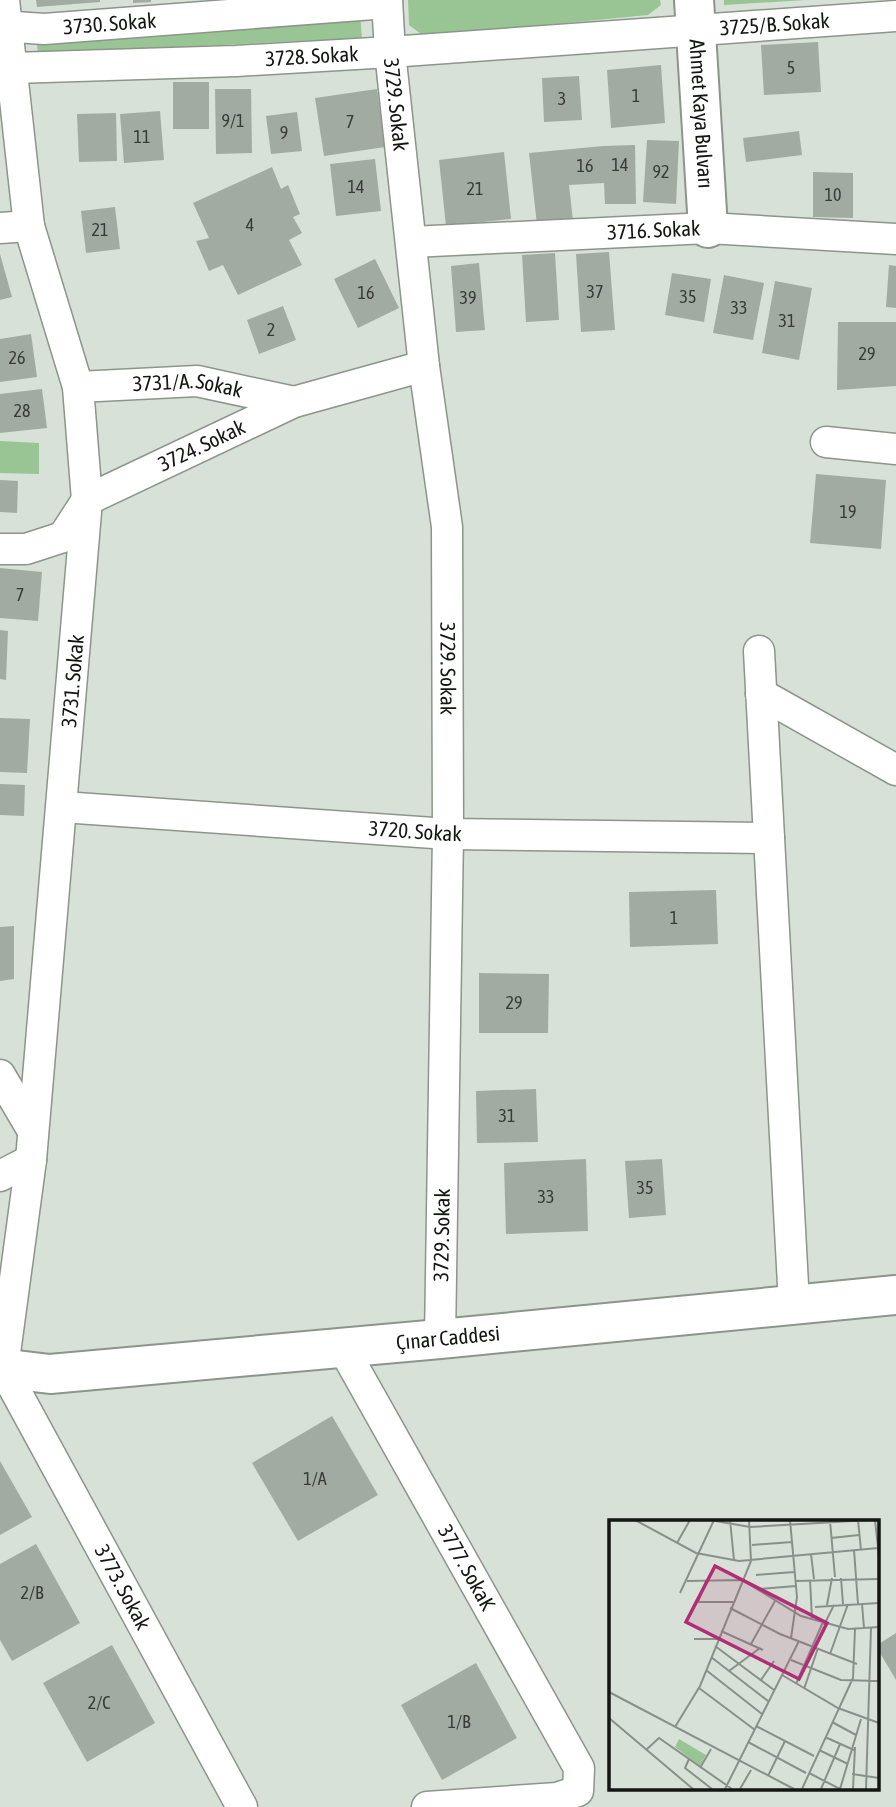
<svg xmlns="http://www.w3.org/2000/svg" width="896" height="1807" viewBox="0 0 896 1807" font-family="'Asap Condensed',sans-serif">
  <style>
    .green { fill: #99c594 }
    .building { fill: #a2aba1 }
    .lines { fill: none; stroke-linecap: round; stroke-linejoin: round }
    .street-casing { stroke: #8c958b; stroke-width: 33 }
    .secondary-casing { stroke: #8c958b; stroke-width: 42 }
    .street { stroke: #fff; stroke-width: 30 }
    .secondary { stroke: #fff; stroke-width: 38 }
    .labels { text-anchor: middle; stroke-width: 5; stroke-linejoin: round; paint-order: stroke }
    .number-label { font-size: 18px; fill: #373b36 }
    .street-label { font-size: 21px; fill: #131613; stroke: #fff }
    .inset-road { fill: none; stroke: #899089; stroke-width: 2 }
    .view { fill: #b12d74; fill-opacity: 0.15; stroke: #b12d74; stroke-width: 3.5 }
    .inset-edge { fill: none; stroke: #131613; stroke-width: 3.5 }
  </style>
  <rect width="100%" height="100%" fill="#d8e1d7"/>
  <g class="green">
    <path d="M 408,0 L 660,0 L 661,5 L 648,15 L 425,37 L 409,25 Z"/>
    <path d="M 724,0 L 806,0 L 724,5 Z"/>
    <path d="M 360,14 L 362,38 L 38,54 L 37,45 Z"/>
    <path d="M 0,441 L 39,443 L 39,474 L 0,473 Z"/>
  </g>
  <g class="building">
    <path d="M 36,0 L 100,0 L 100,2 L 37,7 Z"/>
    <path d="M 133,0 L 151,0 L 151,2 L 133,3 Z"/>
    <path d="M 818,42 L 821,92 L 764,95 L 761,45 Z"/>
    <path d="M 661,65 L 665,123 L 611,128 L 607,70 Z"/>
    <path d="M 579,76 L 582,120 L 544,122 L 542,78 Z"/>
    <rect x="173" y="82" width="36" height="47"/>
    <path d="M 215,89 L 251,89 L 252,153 L 216,154 Z"/>
    <path d="M 377,89 L 385,147 L 324,156 L 315,98 Z"/>
    <path d="M 160,111 L 164,160 L 124,163 L 120,114 Z"/>
    <path d="M 297,112 L 302,151 L 271,154 L 266,116 Z"/>
    <path d="M 116,113 L 117,161 L 79,162 L 77,114 Z"/>
    <path d="M 799,131 L 802,155 L 746,162 L 743,138 Z"/>
    <path d="M 647,140 L 679,141 L 676,204 L 643,202 Z"/>
    <path d="M 635,145 L 636,204 L 605,204 L 604,183 L 569,185 L 573,221 L 537,225 L 529,153 L 603,146 Z"/>
    <path d="M 504,152 L 511,219 L 446,226 L 439,160 Z"/>
    <path d="M 375,159 L 381,211 L 336,216 L 330,164 Z"/>
    <path d="M 272,167 L 281,189 L 288,185 L 300,214 L 293,217 L 302,233 L 289,240 L 302,265 L 238,295 L 223,265 L 209,271 L 196,241 L 209,238 L 193,203 Z"/>
    <path d="M 813,172 L 853,173 L 853,218 L 813,217 Z"/>
    <path d="M 115,207 L 120,249 L 86,253 L 81,211 Z"/>
    <path d="M 609,252 L 615,330 L 581,332 L 576,254 Z"/>
    <path d="M 555,253 L 559,320 L 526,322 L 522,255 Z"/>
    <path d="M 0,254 L 12,297 L 0,300 Z"/>
    <path d="M 375,259 L 399,308 L 358,328 L 334,279 Z"/>
    <path d="M 479,263 L 485,330 L 456,332 L 451,266 Z"/>
    <path d="M 889,265 L 896,266 L 896,308 L 886,307 Z"/>
    <path d="M 672,273 L 711,279 L 704,322 L 665,315 Z"/>
    <path d="M 724,275 L 764,283 L 753,340 L 713,333 Z"/>
    <path d="M 775,281 L 812,288 L 799,360 L 762,353 Z"/>
    <path d="M 283,306 L 296,340 L 259,354 L 247,320 Z"/>
    <path d="M 838,322 L 896,322 L 896,386 L 837,390 Z"/>
    <path d="M 31,334 L 37,377 L 0,382 L 0,339 Z"/>
    <path d="M 42,389 L 47,428 L 0,433 L 0,394 Z"/>
    <path d="M 816,474 L 886,480 L 881,549 L 810,543 Z"/>
    <path d="M 0,480 L 18,481 L 17,513 L 0,512 Z"/>
    <path d="M 0,568 L 42,572 L 38,621 L 0,618 Z"/>
    <path d="M 0,630 L 8,631 L 6,680 L 0,679 Z"/>
    <path d="M 0,718 L 30,719 L 27,773 L 0,772 Z"/>
    <path d="M 0,784 L 25,785 L 24,816 L 0,815 Z"/>
    <path d="M 716,890 L 718,944 L 630,947 L 629,892 Z"/>
    <path d="M 14,926 L 14,979 L 0,981 L 0,927 Z"/>
    <path d="M 479,973 L 549,974 L 548,1033 L 479,1033 Z"/>
    <path d="M 536,1089 L 538,1142 L 477,1143 L 476,1091 Z"/>
    <path d="M 586,1159 L 588,1231 L 506,1234 L 504,1163 Z"/>
    <path d="M 662,1159 L 666,1215 L 629,1218 L 625,1161 Z"/>
    <path d="M 332,1416 L 378,1495 L 298,1541 L 252,1463 Z"/>
    <path d="M 0,1461 L 32,1517 L 0,1535 Z"/>
    <path d="M 36,1544 L 80,1623 L 12,1661 L 0,1640 L 0,1564 Z"/>
    <path d="M 896,1633 L 896,1680 L 877,1648 L 877,1645 Z"/>
    <path d="M 112,1645 L 155,1723 L 87,1762 L 43,1683 Z"/>
    <path d="M 476,1663 L 517,1738 L 442,1780 L 401,1705 Z"/>
  </g>
  <g class="lines">
    <g class="street-casing">
      <g id="street">
        <path id="s1" d="M 4,0 L 29,226 L 78,387 L 87,500 L 31,1160 L 3,1368 L 242,1807"/>
        <path id="s2" d="M 387,0 L 390,52 L 424,366 L 447,527 L 448,834 L 440,1339"/>
        <path id="s3" d="M 0,26 L 44,29 L 387,3"/>
        <path id="s4" d="M 13,68 L 236,61 L 390,52 L 896,16"/>
        <path d="M 0,228 L 29,226"/>
        <path id="s5" d="M 411,242 L 708,228 L 896,239"/>
        <path id="s6" d="M 78,387 L 197,381 L 294,402"/>
        <path d="M 826,442 L 896,449"/>
        <path id="s7" d="M 0,549 L 26,549 L 63,537 L 87,500 L 294,402 L 424,366"/>
        <path d="M 759,651 L 794,1304"/>
        <path d="M 761,694 L 896,770"/>
        <path id="s8" d="M 62,807 L 448,834 L 769,838"/>
        <path d="M 0,1075 L 33,1131"/>
        <path d="M 0,1176 L 31,1160"/>
        <path id="s9" d="M 343,1348 L 579,1768 L 578,1791 L 557,1798 L 427,1807"/>
      </g>
    </g>
    <g class="secondary-casing">
      <g id="secondary">
        <path id="s10" d="M 694,0 L 708,228"/>
        <path id="s11" d="M 0,1368 L 50,1374 L 440,1339 L 896,1295"/>
      </g>
    </g>
    <use href="#street" class="street"/>
    <use href="#secondary" class="secondary"/>
  </g>
  <g class="labels">
    <g class="number-label">
      <text x="791" y="74">5</text>
      <text x="636" y="102">1</text>
      <text x="562" y="105">3</text>
      <text x="233" y="127">9/1</text>
      <text x="350" y="128">7</text>
      <text x="284" y="139">9</text>
      <text x="142" y="143">11</text>
      <text x="620" y="171">14</text>
      <text x="585" y="172">16</text>
      <text x="661" y="178">92</text>
      <text x="356" y="193">14</text>
      <text x="475" y="195">21</text>
      <text x="833" y="201">10</text>
      <text x="250" y="231">4</text>
      <text x="100" y="236">21</text>
      <text x="595" y="298">37</text>
      <text x="366" y="299">16</text>
      <text x="688" y="303">35</text>
      <text x="468" y="304">39</text>
      <text x="739" y="314">33</text>
      <text x="787" y="327">31</text>
      <text x="271" y="336">2</text>
      <text x="867" y="360">29</text>
      <text x="17" y="364">26</text>
      <text x="22" y="417">28</text>
      <text x="848" y="518">19</text>
      <text x="20" y="601">7</text>
      <text x="674" y="924">1</text>
      <text x="514" y="1009">29</text>
      <text x="507" y="1122">31</text>
      <text x="645" y="1194">35</text>
      <text x="546" y="1203">33</text>
      <text x="315" y="1485">1/A</text>
      <text x="32" y="1599">2/B</text>
      <text x="99" y="1709">2/C</text>
      <text x="459" y="1728">1/B</text>
    </g>
    <g class="street-label">
      <text dy="7" stroke="none"><textPath href="#s3" startOffset="110">3730. Sokak</textPath></text>
      <text dy="7" stroke="none"><textPath href="#s4" startOffset="763">3725/B. Sokak</textPath></text>
      <text dy="7" stroke="none"><textPath href="#s4" startOffset="299">3728. Sokak</textPath></text>
      <text dy="7" stroke="none"><textPath href="#s2" startOffset="105">3729. Sokak</textPath></text>
      <text dy="7" stroke="none"><textPath href="#s10" startOffset="114">Ahmet Kaya Bulvarı</textPath></text>
      <text dy="7" stroke="none"><textPath href="#s5" startOffset="243">3716. Sokak</textPath></text>
      <text dy="7" stroke="none"><textPath href="#s6" startOffset="110">3731/A. Sokak</textPath></text>
      <text dy="7" stroke="none"><textPath href="#s7" startOffset="236">3724. Sokak</textPath></text>
      <text dy="7" stroke="none"><textPath href="#s2" startOffset="672">3729. Sokak</textPath></text>
      <text transform="translate(73 681) rotate(-85)" y="7">3731. Sokak</text>
      <text dy="7" stroke="none"><textPath href="#s8" startOffset="354">3720. Sokak</textPath></text>
      <text transform="translate(442 1235) rotate(-89)" y="7">3729. Sokak</text>
      <text dy="7" stroke="none"><textPath href="#s11" startOffset="450">Çınar Caddesi</textPath></text>
      <text dy="7" stroke="none"><textPath href="#s9" startOffset="252">3777. SokaK</textPath></text>
      <text dy="7" stroke="none"><textPath href="#s1" startOffset="1631">3773. Sokak</textPath></text>
    </g>
  </g>
  <g transform="translate(609 1520)">
    <rect width="270" height="270" fill="#d8e1d7"/>
    <path d="M 70,219 L 97,235 L 91,246 L 66,227 Z" fill="#99c594"/>
    <path class="inset-road" d="M 26,0 L 87,33 L 130,41 L 269,28M 101,0 L 141,7 L 261,0M 121,0 L 125,40M 181,0 L 188,77 L 182,118M 249,0 L 252,30M 266,0 L 270,37M 221,1 L 226,57M 222,18 L 250,15M 68,23 L 81,0M 143,25 L 183,22M 245,30 L 249,84M 202,34 L 205,59M 147,55 L 185,52M 232,58 L 234,84M 201,60 L 203,98M 78,61 L 133,60 L 192,96 L 239,109 L 270,107M 97,61 L 89,82 L 124,82M 187,61 L 269,59M 149,69 L 187,66M 71,73 L 105,0M 253,84 L 255,108M 218,85 L 223,58M 206,87 L 270,83M 121,88 L 171,114 L 248,144M 215,105 L 225,85M 112,111 L 154,130M 85,119 L 109,119M 142,124 L 166,81M 106,126 L 165,170M 221,134 L 239,84M 102,137 L 159,181M 182,140 L 232,160 L 270,161M 97,150 L 153,194M 120,151 L 151,128M 173,155 L 229,188 L 270,203M 152,160 L 165,141M 187,164 L 214,102M 90,168 L 146,210M 195,169 L 209,128M 0,172 L 185,269M 0,198 L 84,269M 223,202 L 247,215M 147,206 L 205,236M 66,207 L 91,166 L 142,41 L 140,0M 216,217 L 245,230M 139,222 L 197,253M 37,230 L 50,218 L 123,269M 210,230 L 239,244M 80,239 L 76,248 L 103,269M 91,248 L 102,229M 200,253 L 231,269 L 252,199M 243,254 L 270,258M 159,256 L 176,221M 116,269 L 190,121M 131,269 L 142,250M 193,269 L 244,158 L 246,109M 212,269 L 231,224M 244,269 L 246,227M 257,269 L 262,108"/>
    <path class="view" d="M 106,46 L 218,103 L 190,159 L 77,102 Z"/>
    <rect width="270" height="270" class="inset-edge"/>
  </g>
</svg>
